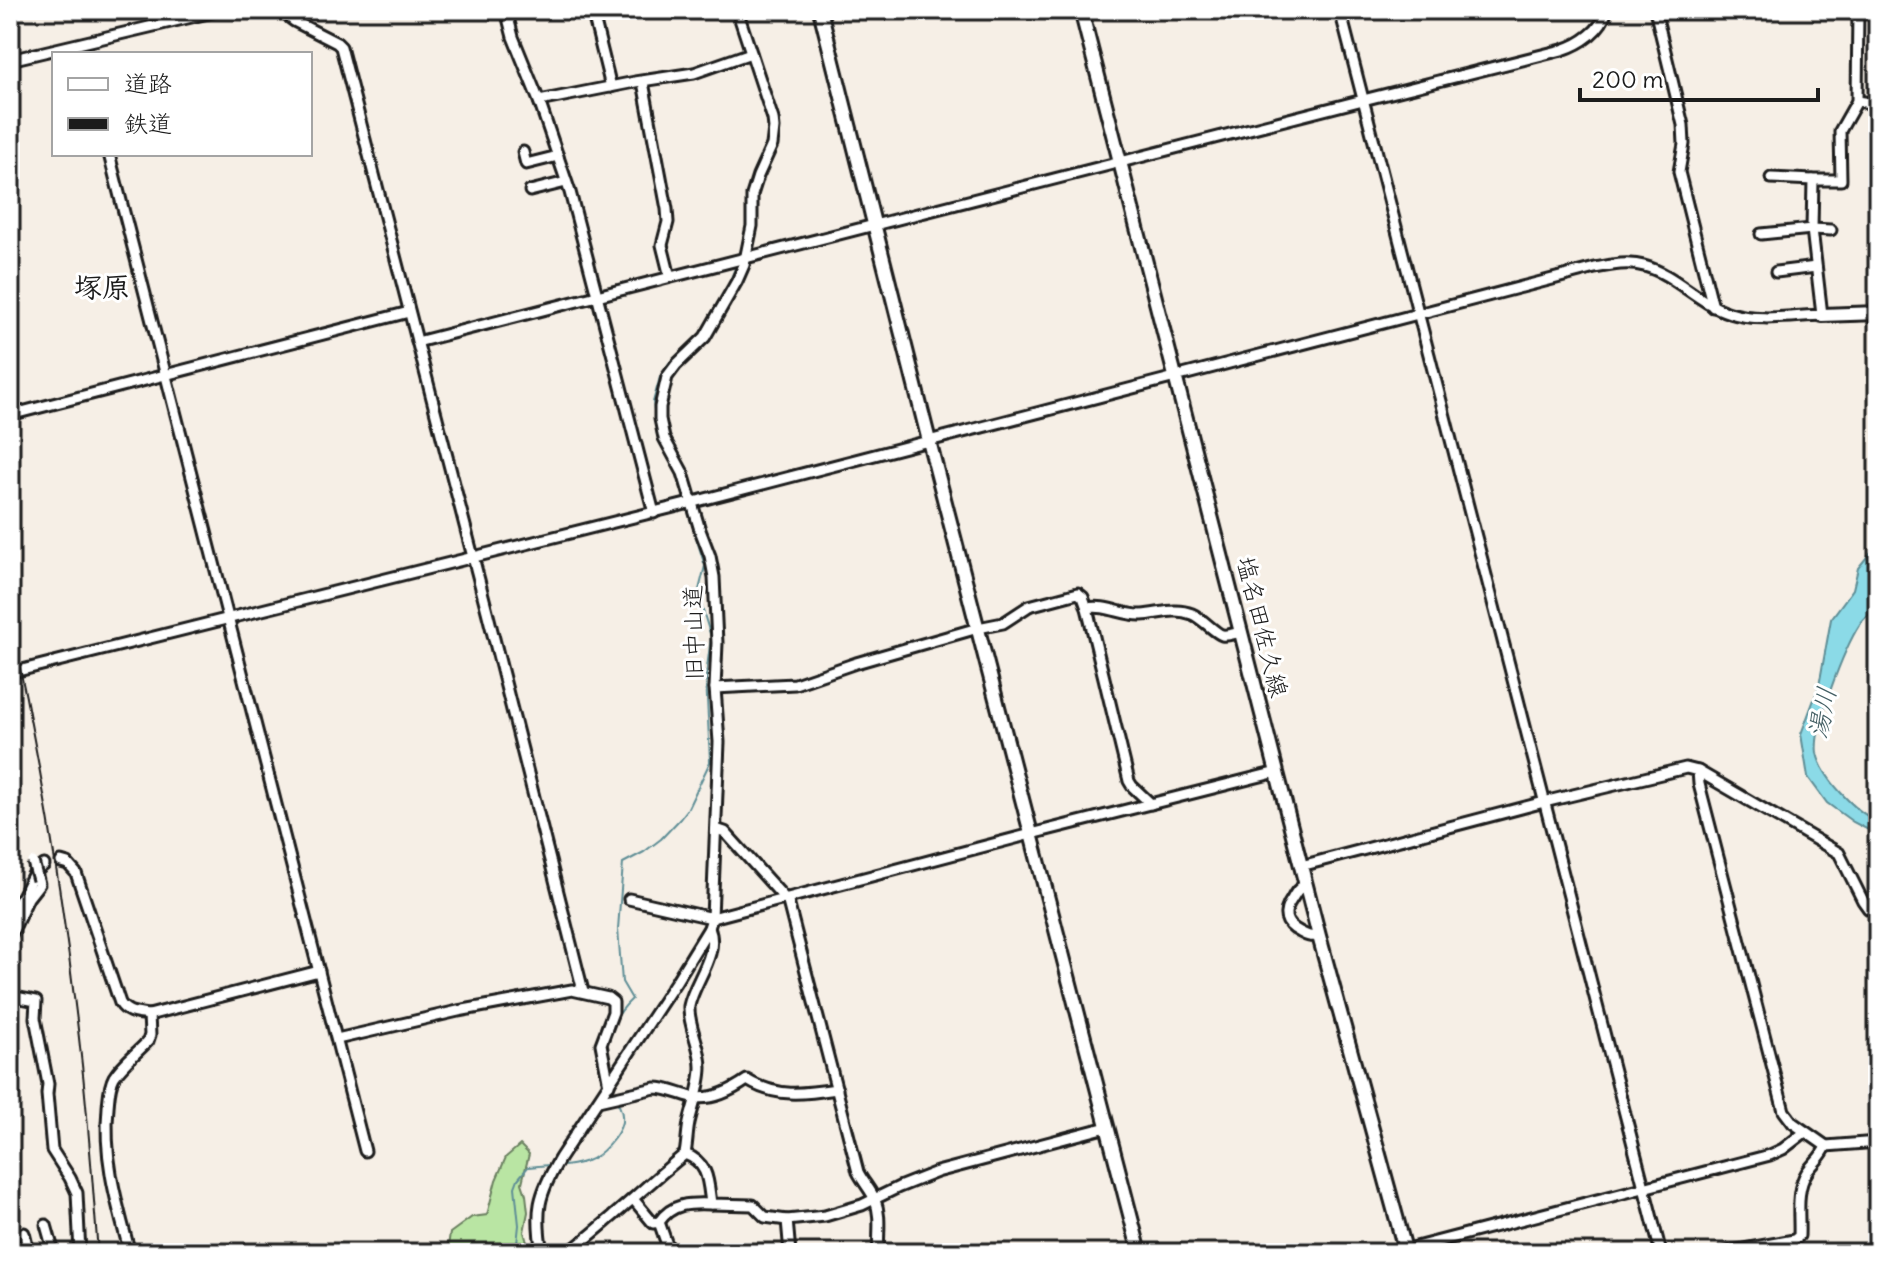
<svg xmlns="http://www.w3.org/2000/svg" width="1888" height="1263" viewBox="0 0 1888 1263" font-family="Delius,'Klee One',sans-serif">
  <style>
    .green { fill: #b9e5a3; stroke: #6a8060; stroke-width: 2 }
    .water { fill: #8bdae7; stroke: #5f8e96; stroke-width: 2 }
    .lines { fill: none; stroke-linecap: round; stroke-linejoin: round }
    .stream { stroke: #5f8e96; stroke-width: 2 }
    .street-casing { stroke: #1c1c1c; stroke-width: 15 }
    .secondary-casing { stroke: #1c1c1c; stroke-width: 18 }
    .street { stroke: #fff; stroke-width: 9 }
    .secondary { stroke: #fff; stroke-width: 12 }
    .rail { stroke: #1c1c1c; stroke-width: 2 }
    .street-bridge-casing { stroke: #1c1c1c; stroke-width: 15; stroke-linecap: butt }
    .street-bridge { stroke: #fff; stroke-width: 9 }
    .labels { text-anchor: middle; stroke-width: 6; stroke-linejoin: round; paint-order: stroke }
    .street-label { font-size: 24px; fill: #1c1c1c; stroke: #fff }
    .water-label { font-size: 26px; font-style: italic; fill: #435e63; stroke: #fff }
    .quarter-label { font-size: 28px; font-weight: bold; fill: #1c1c1c; stroke: #fff }
  </style>
  <rect width="100%" height="100%" fill="#f6efe6"/>
  <filter id="ink" filterUnits="userSpaceOnUse"><feTurbulence type="fractalNoise" baseFrequency=".0125" numOctaves="2"/><feDisplacementMap in="SourceGraphic" scale="16" xChannelSelector="R" yChannelSelector="G"/><feConvolveMatrix kernelMatrix="1 2 1 2 8 2 1 2 1" color-interpolation-filters="sRGB"/></filter>
  <g filter="url(#ink)">
    <path class="green" d="M 520,1145 L 529,1154 L 522,1183 L 526,1195 L 528,1212 L 524,1232 L 530,1253 L 447,1253 L 450,1233 L 472,1217 L 487,1215 L 496,1180 L 506,1157 Z"/>
    <path class="water" d="M 1875,547 L 1878,550 L 1878,606 C 1872,612 1865,617 1860,624 C 1845,647 1813,727 1817,753 C 1822,777 1856,813 1878,821 L 1878,835 L 1853,822 L 1827,803 L 1808,777 L 1801,734 L 1819,686 L 1831,619 L 1853,589 L 1858,568 Z"/>
    <g class="lines">
      <g class="stream">
        <path d="M 748,207 C 747,187 752,173 761,155"/>
        <path d="M 746,231 L 748,217"/>
        <path d="M 740,254 L 745,237"/>
        <path d="M 684,491 L 675,469 L 657,435 L 653,402 L 660,377 L 669,363 L 697,339 L 725,293 L 736,266"/>
        <path d="M 607,1052 C 605,1033 619,1011 632,999 L 622,982 L 618,929 L 623,863 L 644,852 L 661,839 L 680,819 L 687,810 L 710,762 L 706,676 L 711,637 L 699,598 L 699,590 L 705,566 L 690,518"/>
        <path d="M 560,1166 C 570,1166 578,1164 587,1161 C 601,1156 619,1136 622,1122 C 623,1114 621,1108 617,1102"/>
        <path d="M 516,1253 L 519,1225 L 515,1187 L 518,1179 L 528,1167 L 549,1165"/>
      </g>
      <g class="street-casing">
        <g id="street">
          <path d="M 286,10 L 290,18 L 294,21 L 337,43 L 341,47 L 487,611 L 583,991"/>
          <path d="M 506,10 L 513,37 L 539,101 L 570,192 L 654,513"/>
          <path d="M 592,10 L 611,87"/>
          <path d="M 1340,10 L 1661,1253"/>
          <path d="M 1655,10 L 1683,125 L 1684,144 L 1679,172 L 1713,307"/>
          <path d="M 1873,10 L 1878,21"/>
          <path d="M 10,60 L 221,10"/>
          <path d="M 643,82 L 667,209 L 668,222 L 662,245 L 670,277"/>
          <path d="M 539,101 L 635,82 L 694,73 L 751,53"/>
          <path d="M 1857,101 L 1878,104"/>
          <path d="M 523,152 L 526,164 L 558,156"/>
          <path d="M 109,154 L 365,1151"/>
          <path d="M 1771,178 L 1813,180"/>
          <path d="M 530,191 L 566,182"/>
          <path d="M 1761,234 L 1812,229 L 1831,230"/>
          <path d="M 1776,272 L 1816,267"/>
          <path d="M 10,288 L 12,287"/>
          <path d="M 417,342 L 1363,100 L 1562,50 C 1581,44 1602,30 1607,10"/>
          <path d="M 10,415 L 409,312"/>
          <path d="M 1087,608 L 1129,781 L 1132,786 L 1151,804"/>
          <path d="M 10,673 L 682,505 L 1595,268 C 1610,265 1628,261 1644,266 C 1675,274 1699,304 1730,313 C 1758,322 1793,316 1822,315 L 1812,229 L 1813,180 L 1841,180 L 1840,131 L 1857,101 L 1858,10"/>
          <path d="M 715,688 L 795,684 L 856,663 L 978,628 L 1003,623 L 1029,606 L 1078,593 L 1083,597 L 1087,608 C 1106,604 1124,616 1142,615 C 1159,614 1175,607 1192,614 C 1202,618 1215,633 1222,635 C 1228,636 1235,633 1241,632"/>
          <path d="M 1698,771 L 1699,784 L 1784,1111 L 1793,1123 L 1826,1146 L 1878,1142"/>
          <path d="M 716,829 L 725,832 L 788,902 L 858,1172 C 863,1182 871,1190 875,1200 C 882,1218 877,1235 879,1253"/>
          <path d="M 61,862 L 68,864 L 76,873 L 120,1003 C 127,1014 137,1013 149,1015 L 319,971"/>
          <path d="M 1301,866 L 1548,801 L 1686,768 L 1698,771 L 1839,853 L 1863,901 L 1868,908 L 1878,915"/>
          <path d="M 1306,885 C 1298,888 1296,892 1292,899 C 1282,913 1284,924 1300,932 C 1307,936 1310,937 1319,936"/>
          <path d="M 629,899 L 712,918 L 1031,834 L 1277,772"/>
          <path d="M 10,919 L 34,873 L 44,865"/>
          <path d="M 10,937 L 28,898 L 39,884 L 38,880"/>
          <path d="M 10,996 L 36,1001 L 35,1018 L 48,1084 L 47,1094 L 52,1150 L 70,1178 L 77,1193 L 80,1253"/>
          <path d="M 337,1039 L 458,1011 L 572,990 L 608,998 L 613,1002 L 613,1012 L 601,1044 L 609,1085"/>
          <path d="M 598,1101 L 655,1088 C 668,1088 679,1094 692,1097 C 712,1101 731,1091 747,1080 C 776,1098 804,1094 837,1089"/>
          <path d="M 685,1154 C 709,1163 708,1182 711,1204 L 753,1205 L 765,1217 L 787,1220 L 825,1216 L 862,1205 L 899,1187 L 937,1172 L 1107,1127"/>
          <path d="M 634,1200 L 653,1223 L 659,1222 L 670,1253"/>
          <path d="M 787,1220 L 790,1253"/>
          <path d="M 659,1222 C 672,1203 690,1203 711,1204"/>
          <path d="M 46,1225 L 54,1253"/>
          <path d="M 24,1233 L 29,1253"/>
          <path d="M 130,1253 C 117,1204 103,1158 108,1107 C 109,1097 109,1086 114,1077 C 123,1063 137,1053 148,1041 L 150,1035 L 149,1015"/>
          <path d="M 542,1253 C 535,1211 538,1195 560,1158 L 677,980 L 709,928 L 712,918 L 719,742 L 715,688 L 717,643 L 714,577 L 710,556 L 700,530 L 683,473 L 664,438 L 660,419 L 660,407 L 667,377 L 676,365 L 705,337 L 737,281 L 744,265 L 752,226 L 752,195 L 758,176 L 772,145 L 774,128 L 773,119 L 737,10"/>
          <path d="M 568,1253 C 609,1222 645,1186 685,1154 C 687,1144 687,1133 689,1123 C 693,1105 701,1086 701,1067 C 701,1046 688,1027 689,1006 C 694,981 720,954 709,928"/>
          <path d="M 1393,1253 L 1770,1155 L 1783,1149 L 1805,1132"/>
          <path d="M 1721,1253 L 1794,1240 L 1799,1236 C 1800,1215 1795,1191 1807,1172 C 1813,1163 1822,1157 1826,1146"/>
        </g>
      </g>
      <g class="secondary-casing">
        <g id="secondary">
          <path d="M 820,10 L 929,441 L 1140,1253"/>
          <path d="M 1081,10 L 1319,936 L 1406,1253"/>
          <path d="M 1822,315 L 1878,313"/>
        </g>
      </g>
      <use href="#street" class="street"/>
      <use href="#secondary" class="secondary"/>
      <path class="rail" d="M 10,621 C 42,767 66,916 82,1065 C 89,1128 93,1190 98,1253"/>
      <g class="street-bridge-casing">
        <path id="street-bridge" d="M 33,862 L 38,880"/>
      </g>
      <use href="#street-bridge" class="street-bridge"/>
    </g>
  </g>
  <g class="labels">
    <g class="street-label">
      <text transform="translate(1262 627) rotate(76)" y="8">塩名田佐久線</text>
      <text transform="translate(694 633) rotate(-91)" y="8">旧中山道</text>
    </g>
    <g class="water-label">
      <text transform="translate(1822 713) rotate(-78)" y="9">湯川</text>
    </g>
    <g class="quarter-label">
      <text x="102" y="297">塚原</text>
    </g>
  </g>
  <rect width="1888" height="1263" fill="none" stroke="#fff" stroke-width="40"/>
  <rect x="20" y="20" width="1848" height="1223" fill="none" stroke="#1c1c1c" stroke-width="3" filter="url(#ink)"/>
  <rect x="52" y="52" width="260" height="104" fill="#ffffff" stroke="#a4a4a4" stroke-width="2"/>
  <rect x="68" y="78" width="40" height="12" fill="#ffffff" stroke="#a4a4a4" stroke-width="2"/>
  <text x="124" y="92" font-size="24" fill="#1c1c1c">道路</text>
  <rect x="68" y="118" width="40" height="12" fill="#1c1c1c" stroke="#a4a4a4" stroke-width="2"/>
  <text x="124" y="132" font-size="24" fill="#1c1c1c">鉄道</text>
  <path d="M1580 88v12h238v-12" fill="none" stroke="#1c1c1c" stroke-width="4"/>
  <text x="1592" y="88" font-size="24" fill="#1c1c1c" stroke="#ffffff" stroke-width="6" paint-order="stroke">200 m</text>
</svg>
